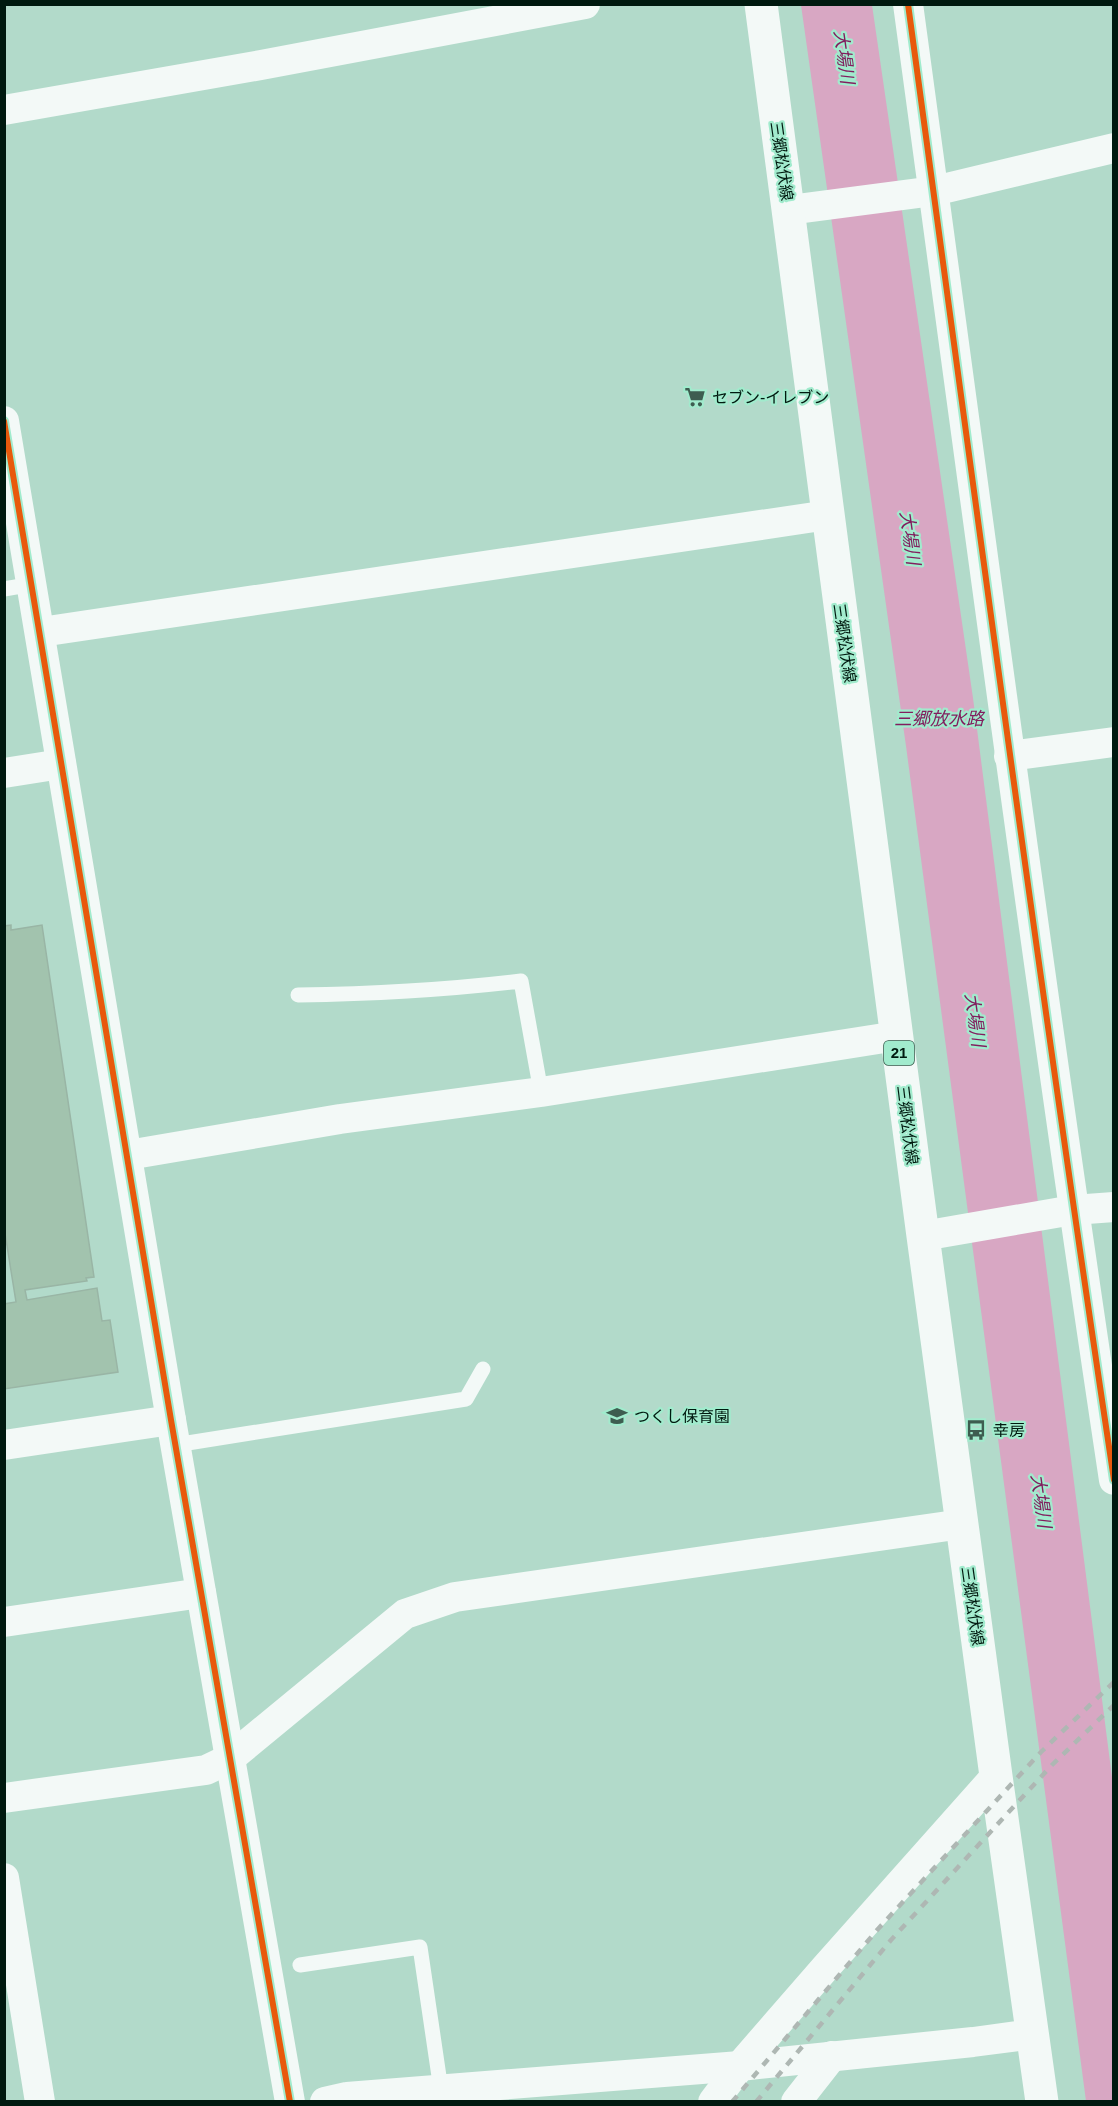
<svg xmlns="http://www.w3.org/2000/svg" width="1118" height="2106" viewBox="0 0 1118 2106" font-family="Helvetica,'Noto Sans JP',sans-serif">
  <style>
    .water { fill: #d8a7c3 }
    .building { fill: #a2c3ae; stroke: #99b5a5; stroke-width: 1.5 }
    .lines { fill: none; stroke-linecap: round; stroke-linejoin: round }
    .lane { stroke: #f3f9f7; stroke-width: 15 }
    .street { stroke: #f3f9f7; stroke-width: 30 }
    .primary { stroke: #f3f9f7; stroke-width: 33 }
    .rail { stroke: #aeb7b3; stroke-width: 4.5; stroke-dasharray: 8 8; stroke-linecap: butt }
    .cycleway-casing { stroke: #a1ebcd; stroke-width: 10 }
    .cycleway { stroke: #e8590c; stroke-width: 6 }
    .labels { text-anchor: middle; stroke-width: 4.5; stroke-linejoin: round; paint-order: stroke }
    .shield { fill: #a1ebcd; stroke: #305848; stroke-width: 1.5 }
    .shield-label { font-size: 15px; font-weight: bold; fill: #00190f }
    .street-label { font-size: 16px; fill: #00190f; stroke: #a1ebcd }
    .poi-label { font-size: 16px; fill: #00190f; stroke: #a1ebcd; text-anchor: start }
    .water-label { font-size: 18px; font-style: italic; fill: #821e5e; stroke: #a1ebcd }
  </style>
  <rect width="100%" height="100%" fill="#b2daca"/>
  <path class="water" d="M 801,5 L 872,5 L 973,698 L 1113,1785 L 1113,2101 L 1086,2101 L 906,746 Z"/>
  <path class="building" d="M 11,925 L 11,930 L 42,925 L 94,1277 L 86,1278 L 87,1281 L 25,1290 L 27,1300 L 97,1288 L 102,1321 L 110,1320 L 118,1372 L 4,1389 L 4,1304 L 16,1302 L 4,1227 L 4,926 Z"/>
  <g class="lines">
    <g class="lane">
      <path d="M 4,589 L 33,584"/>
      <path d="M 298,995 C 373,994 446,990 521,981 L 541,1092"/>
      <path d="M 175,1445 L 466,1399 L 483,1369"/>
      <path d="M 300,1965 L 420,1947 L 441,2090"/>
    </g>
    <g class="street">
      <path d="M 908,4 C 975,497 1040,989 1114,1480"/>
      <path d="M 4,110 L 261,65 L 585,4"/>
      <path d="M 789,210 L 934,191 L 1114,148"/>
      <path d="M 4,421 L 171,1420 L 290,2102"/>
      <path d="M 41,632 L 828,515"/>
      <path d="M 1009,756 L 1114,742"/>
      <path d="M 4,773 L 61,764"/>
      <path d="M 128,1155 L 340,1119 L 541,1092 L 897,1036"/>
      <path d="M 923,1236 L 1073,1210 L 1114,1207"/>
      <path d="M 4,1445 L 171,1420"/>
      <path d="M 4,1622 L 201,1593"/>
      <path d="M 4,1798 L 206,1770 L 229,1759 L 405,1614 L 455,1597 L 962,1524"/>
      <path d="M 4,1878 L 40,2102"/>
      <path d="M 325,2102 L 347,2097 L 740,2066 L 973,2042 L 1033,2034"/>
      <path d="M 713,2102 L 740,2066 L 826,1967 L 996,1776"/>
      <path d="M 796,2102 L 832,2056"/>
    </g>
    <path class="primary" d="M 761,4 L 923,1236 L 996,1776 L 1042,2102"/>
    <g class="rail">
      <path d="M 732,2102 L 878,1929 L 1041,1752 L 1114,1682"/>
      <path d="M 756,2102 L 891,1940 L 1052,1765 L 1114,1705"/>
    </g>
    <g class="cycleway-casing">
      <g id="cycleway">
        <path d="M 908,4 C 975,497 1040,989 1114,1480"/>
        <path d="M 4,421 L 171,1420 L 290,2102"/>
      </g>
    </g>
    <use href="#cycleway" class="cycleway"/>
  </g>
  <defs>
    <g id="supermarket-bare" transform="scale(1.62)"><path d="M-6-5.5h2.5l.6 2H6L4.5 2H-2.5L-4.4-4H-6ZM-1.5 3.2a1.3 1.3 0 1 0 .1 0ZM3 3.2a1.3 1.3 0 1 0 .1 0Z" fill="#3e5d50" stroke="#a1ebcd" stroke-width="2.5" paint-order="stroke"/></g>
    <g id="school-bare" transform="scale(1.62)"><path d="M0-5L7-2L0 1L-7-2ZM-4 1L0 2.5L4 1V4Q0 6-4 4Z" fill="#3e5d50" stroke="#a1ebcd" stroke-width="2.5" paint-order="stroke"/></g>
    <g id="bus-bare" transform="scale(1.62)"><path d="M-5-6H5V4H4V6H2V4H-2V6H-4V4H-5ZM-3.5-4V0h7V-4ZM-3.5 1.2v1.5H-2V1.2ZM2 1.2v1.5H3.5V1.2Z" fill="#3e5d50" stroke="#a1ebcd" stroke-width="2.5" paint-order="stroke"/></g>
  </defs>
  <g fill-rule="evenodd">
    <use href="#supermarket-bare" x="695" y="397"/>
    <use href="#school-bare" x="617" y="1416"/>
    <use href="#bus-bare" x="976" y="1430"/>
  </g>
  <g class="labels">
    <rect class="shield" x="884" y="1041" width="30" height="24" rx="4.5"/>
    <g class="shield-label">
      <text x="899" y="1058">21</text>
    </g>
    <g class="street-label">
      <text transform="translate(782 161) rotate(82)" y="6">三郷松伏線</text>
      <text transform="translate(845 643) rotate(82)" y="6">三郷松伏線</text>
      <text transform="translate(908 1125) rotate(83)" y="6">三郷松伏線</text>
      <text transform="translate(973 1606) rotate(82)" y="6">三郷松伏線</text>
    </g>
    <g class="poi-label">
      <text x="712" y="403">セブン-イレブン</text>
      <text x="634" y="1422">つくし保育園</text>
      <text x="993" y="1436">幸房</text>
    </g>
    <g class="water-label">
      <text transform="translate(844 57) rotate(82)" y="6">大場川</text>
      <text transform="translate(910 538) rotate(82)" y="6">大場川</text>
      <text x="939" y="725">三郷放水路</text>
      <text transform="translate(975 1020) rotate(82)" y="6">大場川</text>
      <text transform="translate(1041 1501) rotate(82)" y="6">大場川</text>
    </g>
  </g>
  <rect width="1118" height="2106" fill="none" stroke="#00190f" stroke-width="12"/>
</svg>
